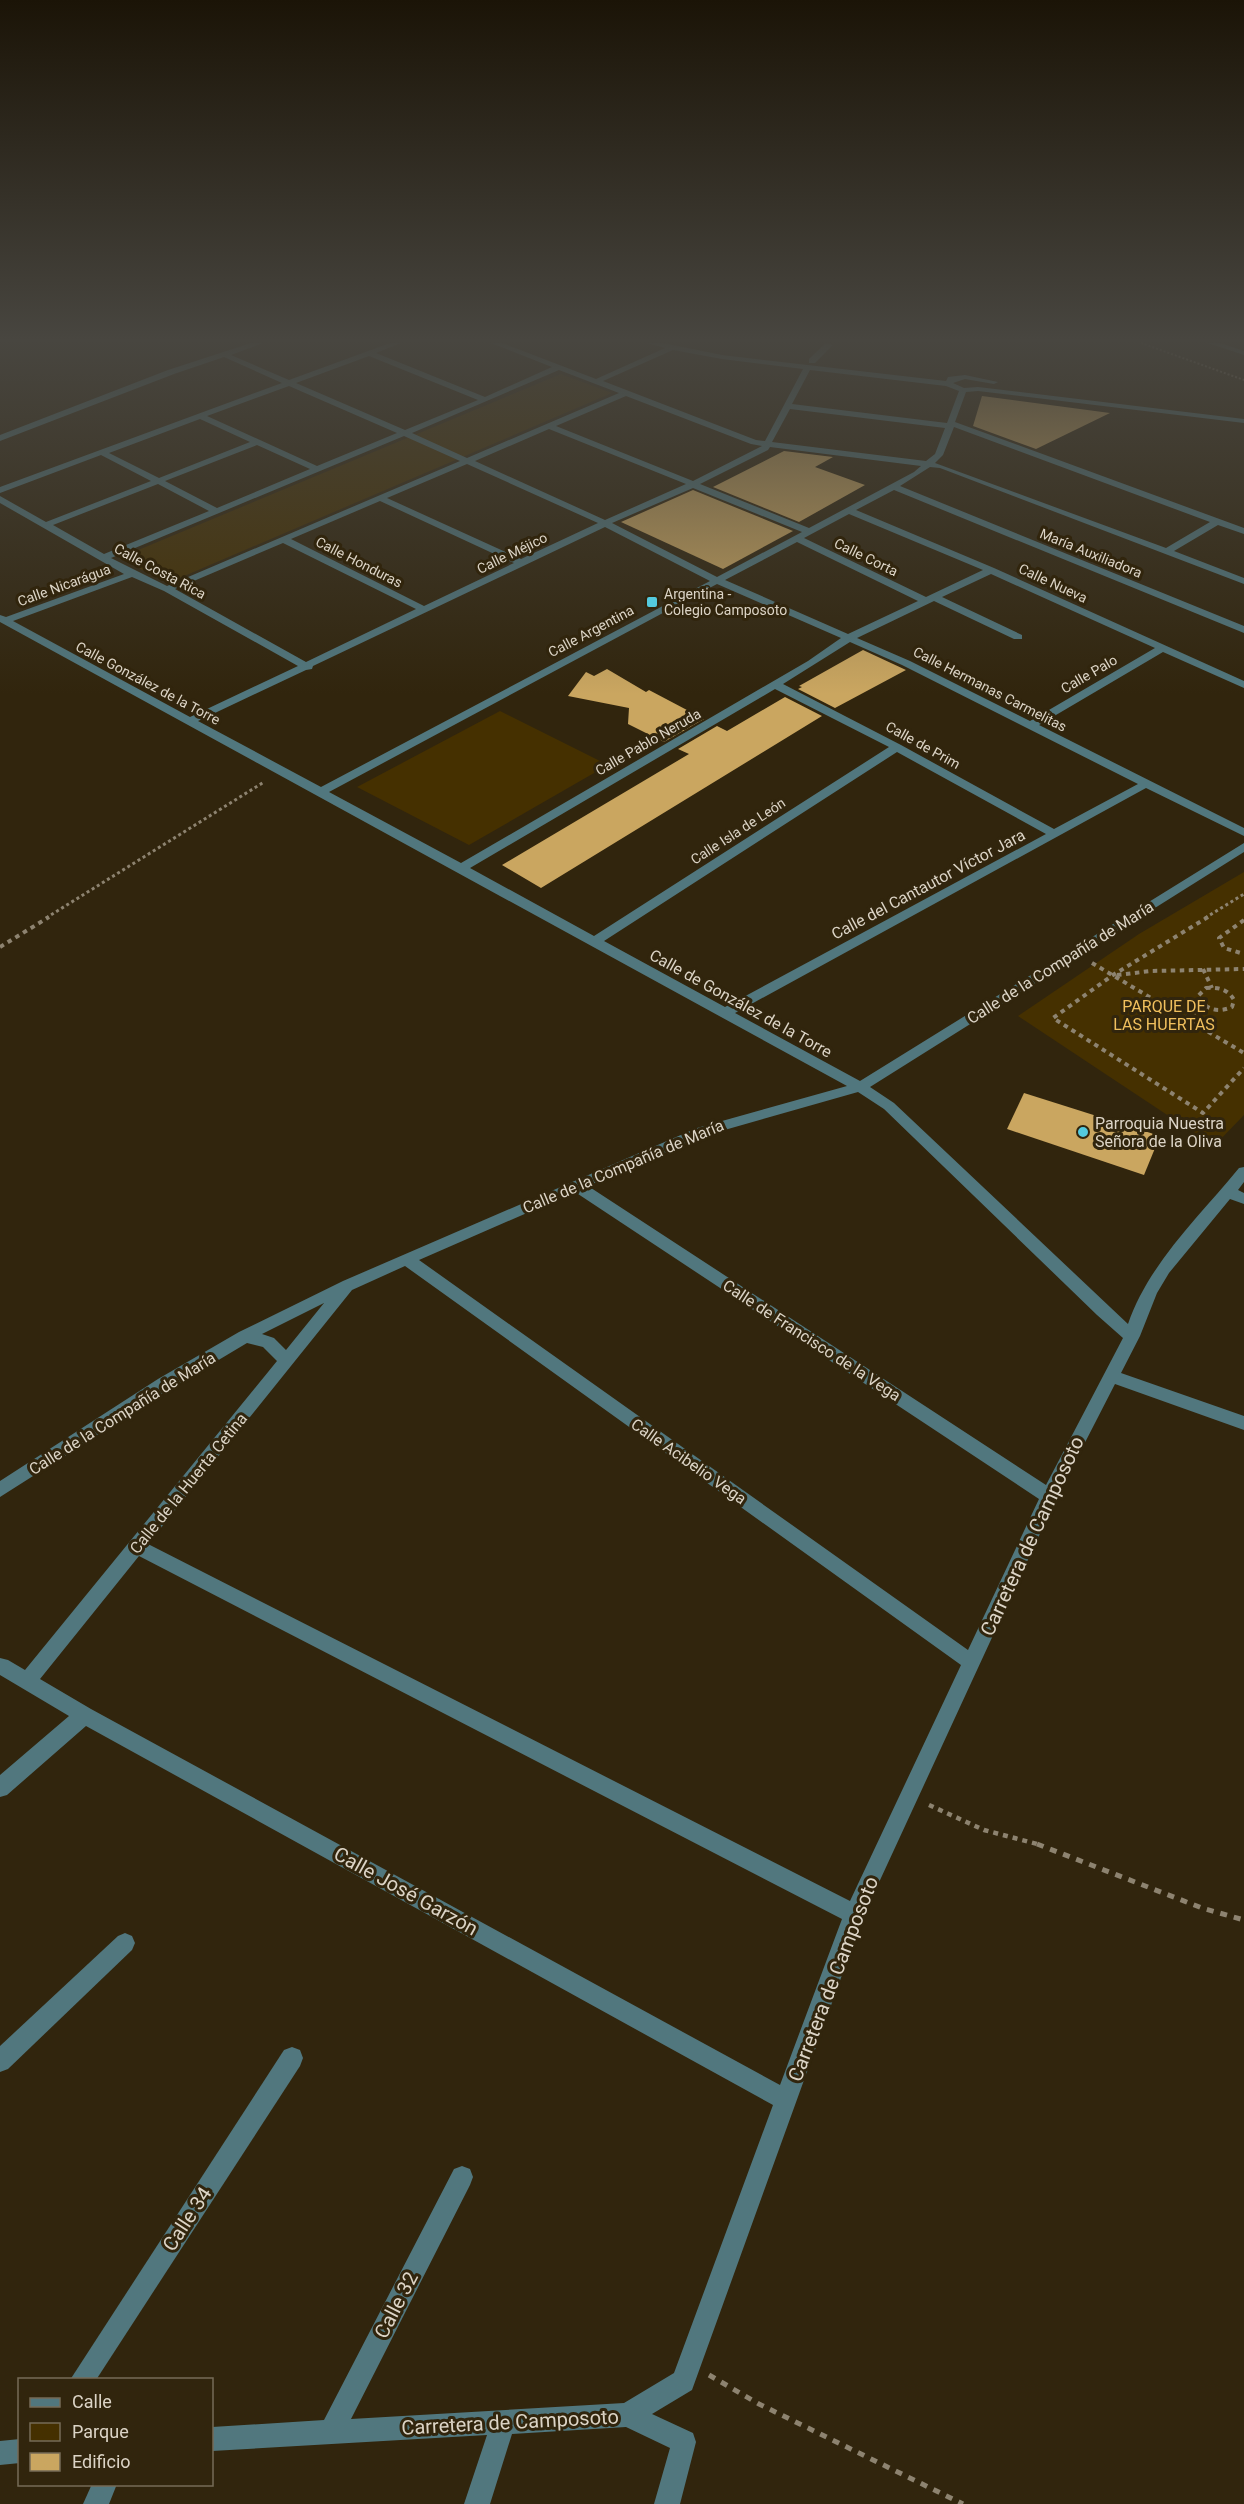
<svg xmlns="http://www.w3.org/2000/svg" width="1244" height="2504" viewBox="0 0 1244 2504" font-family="Roboto,sans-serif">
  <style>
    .green { fill: #453000 }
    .building { fill: #caa660 }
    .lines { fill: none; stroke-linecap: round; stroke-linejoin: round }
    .path-far4 { stroke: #8d8370; stroke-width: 2; stroke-dasharray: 2 2; stroke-linecap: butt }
    .path-far3 { stroke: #8d8370; stroke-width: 3; stroke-dasharray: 3 3; stroke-linecap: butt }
    .path-far2 { stroke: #8d8370; stroke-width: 4; stroke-dasharray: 4.5 4.5; stroke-linecap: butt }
    .path-far1 { stroke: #8d8370; stroke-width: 4.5; stroke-dasharray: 5 5; stroke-linecap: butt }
    .path { stroke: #8d8370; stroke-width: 5; stroke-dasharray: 7 7; stroke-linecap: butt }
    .minor { fill: #51777e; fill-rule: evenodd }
    .poi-dot { fill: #54cade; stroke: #31250d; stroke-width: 2 }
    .labels { text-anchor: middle; stroke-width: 6; stroke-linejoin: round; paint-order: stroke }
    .far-street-label { font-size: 14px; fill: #dcd4c6; stroke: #31250d }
    .far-poi-label { font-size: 14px; fill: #dcd4c6; stroke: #31250d; text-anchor: start }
    .street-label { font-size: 16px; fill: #dcd4c6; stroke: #31250d }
    .park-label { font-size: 16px; fill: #f1c05e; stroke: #31250d }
    .poi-label { font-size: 16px; fill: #dcd4c6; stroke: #31250d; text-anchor: start }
    .near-street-label { font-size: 20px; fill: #dcd4c6; stroke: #31250d }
  </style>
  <rect width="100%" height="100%" fill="#31250d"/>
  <g class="green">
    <path d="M 561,374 L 612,393 L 168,583 L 119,558 Z"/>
    <path d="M 500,711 L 608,765 L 469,845 L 357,787 Z"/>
    <path d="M 1244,872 L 1244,1115 L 1214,1146 L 1018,1016 L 1139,934 Z"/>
  </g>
  <g class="building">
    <path d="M 982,396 L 1110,413 L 1036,449 L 973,426 Z"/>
    <path d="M 784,451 L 833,457 L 815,467 L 865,485 L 799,522 L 713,487 Z"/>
    <path d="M 693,490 L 793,531 L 723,569 L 621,522 Z"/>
    <path d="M 863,650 L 906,670 L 835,708 L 798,689 L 802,687 L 799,686 Z"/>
    <path d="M 607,669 L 646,692 L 649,690 L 704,719 L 664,742 L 628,724 L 629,708 L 568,696 L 586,672 L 594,676 Z"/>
    <path d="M 785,697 L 822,716 L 541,888 L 502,865 L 689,754 L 678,749 L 717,726 L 727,731 Z"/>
    <path d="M 1024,1093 L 1160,1136 L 1144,1175 L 1007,1129 Z"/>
  </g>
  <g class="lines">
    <path class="path-far4" d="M 1141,343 L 1244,380"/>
    <g class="path-far3">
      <path d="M 46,918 L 264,782"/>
      <path d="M 1205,918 L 1244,894"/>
    </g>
    <g class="path-far2">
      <path d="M 1208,917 L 1113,975 L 1053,1018 L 1203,1113 L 1244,1068"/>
      <path d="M 1244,920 L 1219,938 L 1224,948 L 1244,954"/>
      <path d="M 0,947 L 49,917"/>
      <path d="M 1092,963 L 1244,1053"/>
      <path d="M 1203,969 L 1212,988"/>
      <path d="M 1117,975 L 1151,971 L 1244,969"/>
      <path d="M 1206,988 C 1218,987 1228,989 1234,1000 L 1232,1007 C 1218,1013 1205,1010 1198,996 Z"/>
      <path d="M 1186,1017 L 1206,1007"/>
    </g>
    <path class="path-far1" d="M 929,1805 L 984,1830 L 1041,1845"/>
    <g class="path">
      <path d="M 1037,1844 L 1202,1908 L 1244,1920"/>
      <path d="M 709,2375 L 759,2404 L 963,2504"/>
    </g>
    <g class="minor">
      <path d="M 251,343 L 263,343 L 231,355 L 289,380 L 390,343 L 401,343 L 376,353 L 485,397 L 552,367 L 491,343 L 502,343 L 596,379 L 665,348 L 647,343 L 663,343 L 722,355 L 946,381 L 948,377 L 965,375 L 998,382 L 994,384 L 965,379 L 953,383 L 964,388 L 978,387 L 1244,419 L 1244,423 L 978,391 L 966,392 L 955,422 L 1244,528 L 1244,534 L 1218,525 L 1174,551 L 1244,578 L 1244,584 L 940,468 L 930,467 L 900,486 L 1244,626 L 1244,633 L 894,490 L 856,510 L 994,568 L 1244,681 L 1244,688 L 1163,652 L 1039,725 L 1244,828 L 1244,836 L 1146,788 L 735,1013 L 860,1081 L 1244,843 L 1244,852 L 870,1087 L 894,1103 L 1128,1324 C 1149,1263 1199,1217 1239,1168 L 1244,1167 L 1244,1182 L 1238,1190 L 1244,1193 L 1244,1204 L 1230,1199 L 1169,1273 L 1157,1293 L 1140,1336 L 1121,1373 L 1244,1416 L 1244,1430 L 1115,1384 L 1056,1499 L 863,1917 L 692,2390 L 652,2414 L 693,2433 L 696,2442 L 680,2504 L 654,2504 L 670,2448 L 626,2427 L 512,2434 L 490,2504 L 464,2504 L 487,2435 L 212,2451 L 212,2427 L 324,2420 L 454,2169 L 462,2166 L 470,2169 L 473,2177 L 470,2185 L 351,2419 L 624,2403 L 674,2373 L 773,2105 L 86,1726 L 7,1795 L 0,1797 L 0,1775 L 69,1716 L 0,1675 L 0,1658 L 8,1660 L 25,1670 L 277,1361 L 263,1347 L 247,1343 L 170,1389 L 0,1497 L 0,1481 L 158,1379 L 239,1332 L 343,1281 L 697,1128 L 847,1086 L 0,622 L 0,615 L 6,617 L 124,574 L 0,503 L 0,496 L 46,522 L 151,481 L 101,455 L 0,493 L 0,487 L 282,383 L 224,357 L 174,374 L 0,441 L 0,435 L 168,370 ZM 673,350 L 722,359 L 803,369 L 765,441 L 756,440 L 603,381 ZM 369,356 L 478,400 L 405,430 L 296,383 ZM 559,370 L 619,393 L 467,458 L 412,433 ZM 810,370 L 946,386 L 959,391 L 947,423 L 792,404 ZM 289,386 L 397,433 L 317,466 L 207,416 ZM 626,396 L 751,444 L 762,446 L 693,481 L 556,426 ZM 790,409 L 945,428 L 935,454 L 926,461 L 772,442 ZM 200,419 L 250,442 L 159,478 L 109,453 ZM 954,427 L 1210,522 L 1166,548 L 935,463 L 943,455 ZM 549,429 L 686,484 L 605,520 L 475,461 ZM 404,436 L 460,461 L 167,586 L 111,558 ZM 257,445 L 310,469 L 217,508 L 165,481 ZM 770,447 L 921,466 L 914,472 L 809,528 L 700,484 L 768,450 ZM 467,464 L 598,523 L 521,559 L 387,498 ZM 158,484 L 209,511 L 104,554 L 53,525 ZM 693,488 L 802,532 L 717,577 L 612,523 ZM 380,501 L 514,563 L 424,606 L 291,539 ZM 849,514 L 983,570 L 926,597 L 804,538 ZM 605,527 L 710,581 L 321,787 L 198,721 L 306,670 L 312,669 L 313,666 ZM 797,542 L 918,601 L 848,634 L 725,580 ZM 283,543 L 416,609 L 306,662 L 175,589 ZM 991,574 L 1155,648 L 1030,721 L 910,661 L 857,638 L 934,601 L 1014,639 L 1022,639 L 1022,635 L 942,597 ZM 132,577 L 164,591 L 298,666 L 190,717 L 13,621 ZM 717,584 L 841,638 L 808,661 L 461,863 L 329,792 ZM 850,642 L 902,665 L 1138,784 L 1054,829 L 901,745 L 783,684 ZM 775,689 L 889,747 L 594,936 L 470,868 ZM 897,752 L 1046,834 L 725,1007 L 604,941 ZM 858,1092 L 884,1109 L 1097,1315 L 1123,1338 L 1046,1485 L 588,1186 L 707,1135 ZM 575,1192 L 1039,1499 L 968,1650 L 419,1260 ZM 405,1266 L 961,1665 L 850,1901 L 148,1544 L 352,1290 ZM 324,1303 L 286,1350 L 274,1338 L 262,1334 ZM 139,1556 L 842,1919 L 780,2085 L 91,1709 L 40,1679 Z"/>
      <path d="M 826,343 L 833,345 L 815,363 L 809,363 L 809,359 Z"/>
      <path d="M 1208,343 L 1220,343 L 1244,351 L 1244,355 Z"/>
      <path d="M 125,1933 L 132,1936 L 135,1943 L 132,1950 L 8,2069 L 0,2072 L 0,2046 L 118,1936 Z"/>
      <path d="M 292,2047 L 300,2050 L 303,2058 L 300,2066 L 96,2380 L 70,2380 L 284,2050 Z"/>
      <path d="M 20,2439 L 20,2463 L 0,2465 L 0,2441 Z"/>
      <path d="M 92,2484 L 117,2484 L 109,2504 L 83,2504 Z"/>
    </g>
  </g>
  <linearGradient id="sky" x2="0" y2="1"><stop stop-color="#1b1407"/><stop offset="0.49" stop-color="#484640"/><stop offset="1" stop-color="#484640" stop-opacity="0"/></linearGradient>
  <rect width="1244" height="694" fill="url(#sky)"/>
  <g class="poi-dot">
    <rect x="646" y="596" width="12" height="12" rx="3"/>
    <circle cx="1083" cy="1132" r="6"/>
  </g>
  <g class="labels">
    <g class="far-street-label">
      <text transform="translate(512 553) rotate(-26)" y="5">Calle Méjico</text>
      <text transform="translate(1091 553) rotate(22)" y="5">María Auxiliadora</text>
      <text transform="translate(866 557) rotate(26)" y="5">Calle Corta</text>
      <text transform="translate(359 562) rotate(27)" y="5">Calle Honduras</text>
      <text transform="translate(160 571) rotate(28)" y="5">Calle Costa Rica</text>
      <text transform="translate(1053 583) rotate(25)" y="5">Calle Nueva</text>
      <text transform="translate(64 585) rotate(-20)" y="5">Calle Nicarágua</text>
      <text transform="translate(591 631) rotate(-28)" y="5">Calle Argentina</text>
      <text transform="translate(1089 674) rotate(-30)" y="5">Calle Palo</text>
      <text transform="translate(148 683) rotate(28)" y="5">Calle González de la Torre</text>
      <text transform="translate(990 689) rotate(27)" y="5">Calle Hermanas Carmelitas</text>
      <text transform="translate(648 742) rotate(-30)" y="5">Calle Pablo Neruda</text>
      <text transform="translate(923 745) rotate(29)" y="5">Calle de Prim</text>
      <text transform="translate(738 831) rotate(-33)" y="5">Calle Isla de León</text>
    </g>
    <g class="far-poi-label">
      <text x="664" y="599">Argentina -<tspan x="664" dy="16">Colegio Camposoto</tspan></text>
    </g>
    <g class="street-label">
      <text transform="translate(928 884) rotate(-28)" y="6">Calle del Cantautor Víctor Jara</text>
      <text transform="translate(1060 962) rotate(-32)" y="6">Calle de la Compañía de María</text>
      <text transform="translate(741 1003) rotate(29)" y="6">Calle de González de la Torre</text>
      <text transform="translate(623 1166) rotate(-23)" y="6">Calle de la Compañía de María</text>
      <text transform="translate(812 1340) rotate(33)" y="6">Calle de Francisco de la Vega</text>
      <text transform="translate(122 1413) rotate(-32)" y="6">Calle de la Compañía de María</text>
      <text transform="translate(689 1461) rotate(35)" y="6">Calle Acibelio Vega</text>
      <text transform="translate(188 1483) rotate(-51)" y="6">Calle de la Huerta Cetina</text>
    </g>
    <g class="park-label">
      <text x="1164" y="1012">PARQUE DE<tspan x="1164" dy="18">LAS HUERTAS</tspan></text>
    </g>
    <g class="poi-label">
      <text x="1095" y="1129">Parroquia Nuestra<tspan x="1095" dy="18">Señora de la Oliva</tspan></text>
    </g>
    <g class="near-street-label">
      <text transform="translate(1032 1536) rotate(-65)" y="7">Carretera de Camposoto</text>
      <text transform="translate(406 1891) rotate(29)" y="7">Calle José Garzón</text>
      <text transform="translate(833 1979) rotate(-69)" y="7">Carretera de Camposoto</text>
      <text transform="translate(187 2219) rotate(-57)" y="7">Calle 34</text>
      <text transform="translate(396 2305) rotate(-63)" y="7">Calle 32</text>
      <text transform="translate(510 2422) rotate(-3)" y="7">Carretera de Camposoto</text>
    </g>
  </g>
  <rect x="18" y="2378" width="195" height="108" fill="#31250d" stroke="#756b57" stroke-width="1.5"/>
  <rect x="30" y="2398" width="30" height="9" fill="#51777e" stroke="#756b57" stroke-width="1.5"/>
  <text x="72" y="2408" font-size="18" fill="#dcd4c6">Calle</text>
  <rect x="30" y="2423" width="30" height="18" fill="#453000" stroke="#756b57" stroke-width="1.5"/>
  <text x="72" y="2438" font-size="18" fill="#dcd4c6">Parque</text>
  <rect x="30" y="2453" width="30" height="18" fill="#caa660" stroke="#756b57" stroke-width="1.5"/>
  <text x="72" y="2468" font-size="18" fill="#dcd4c6">Edificio</text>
</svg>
